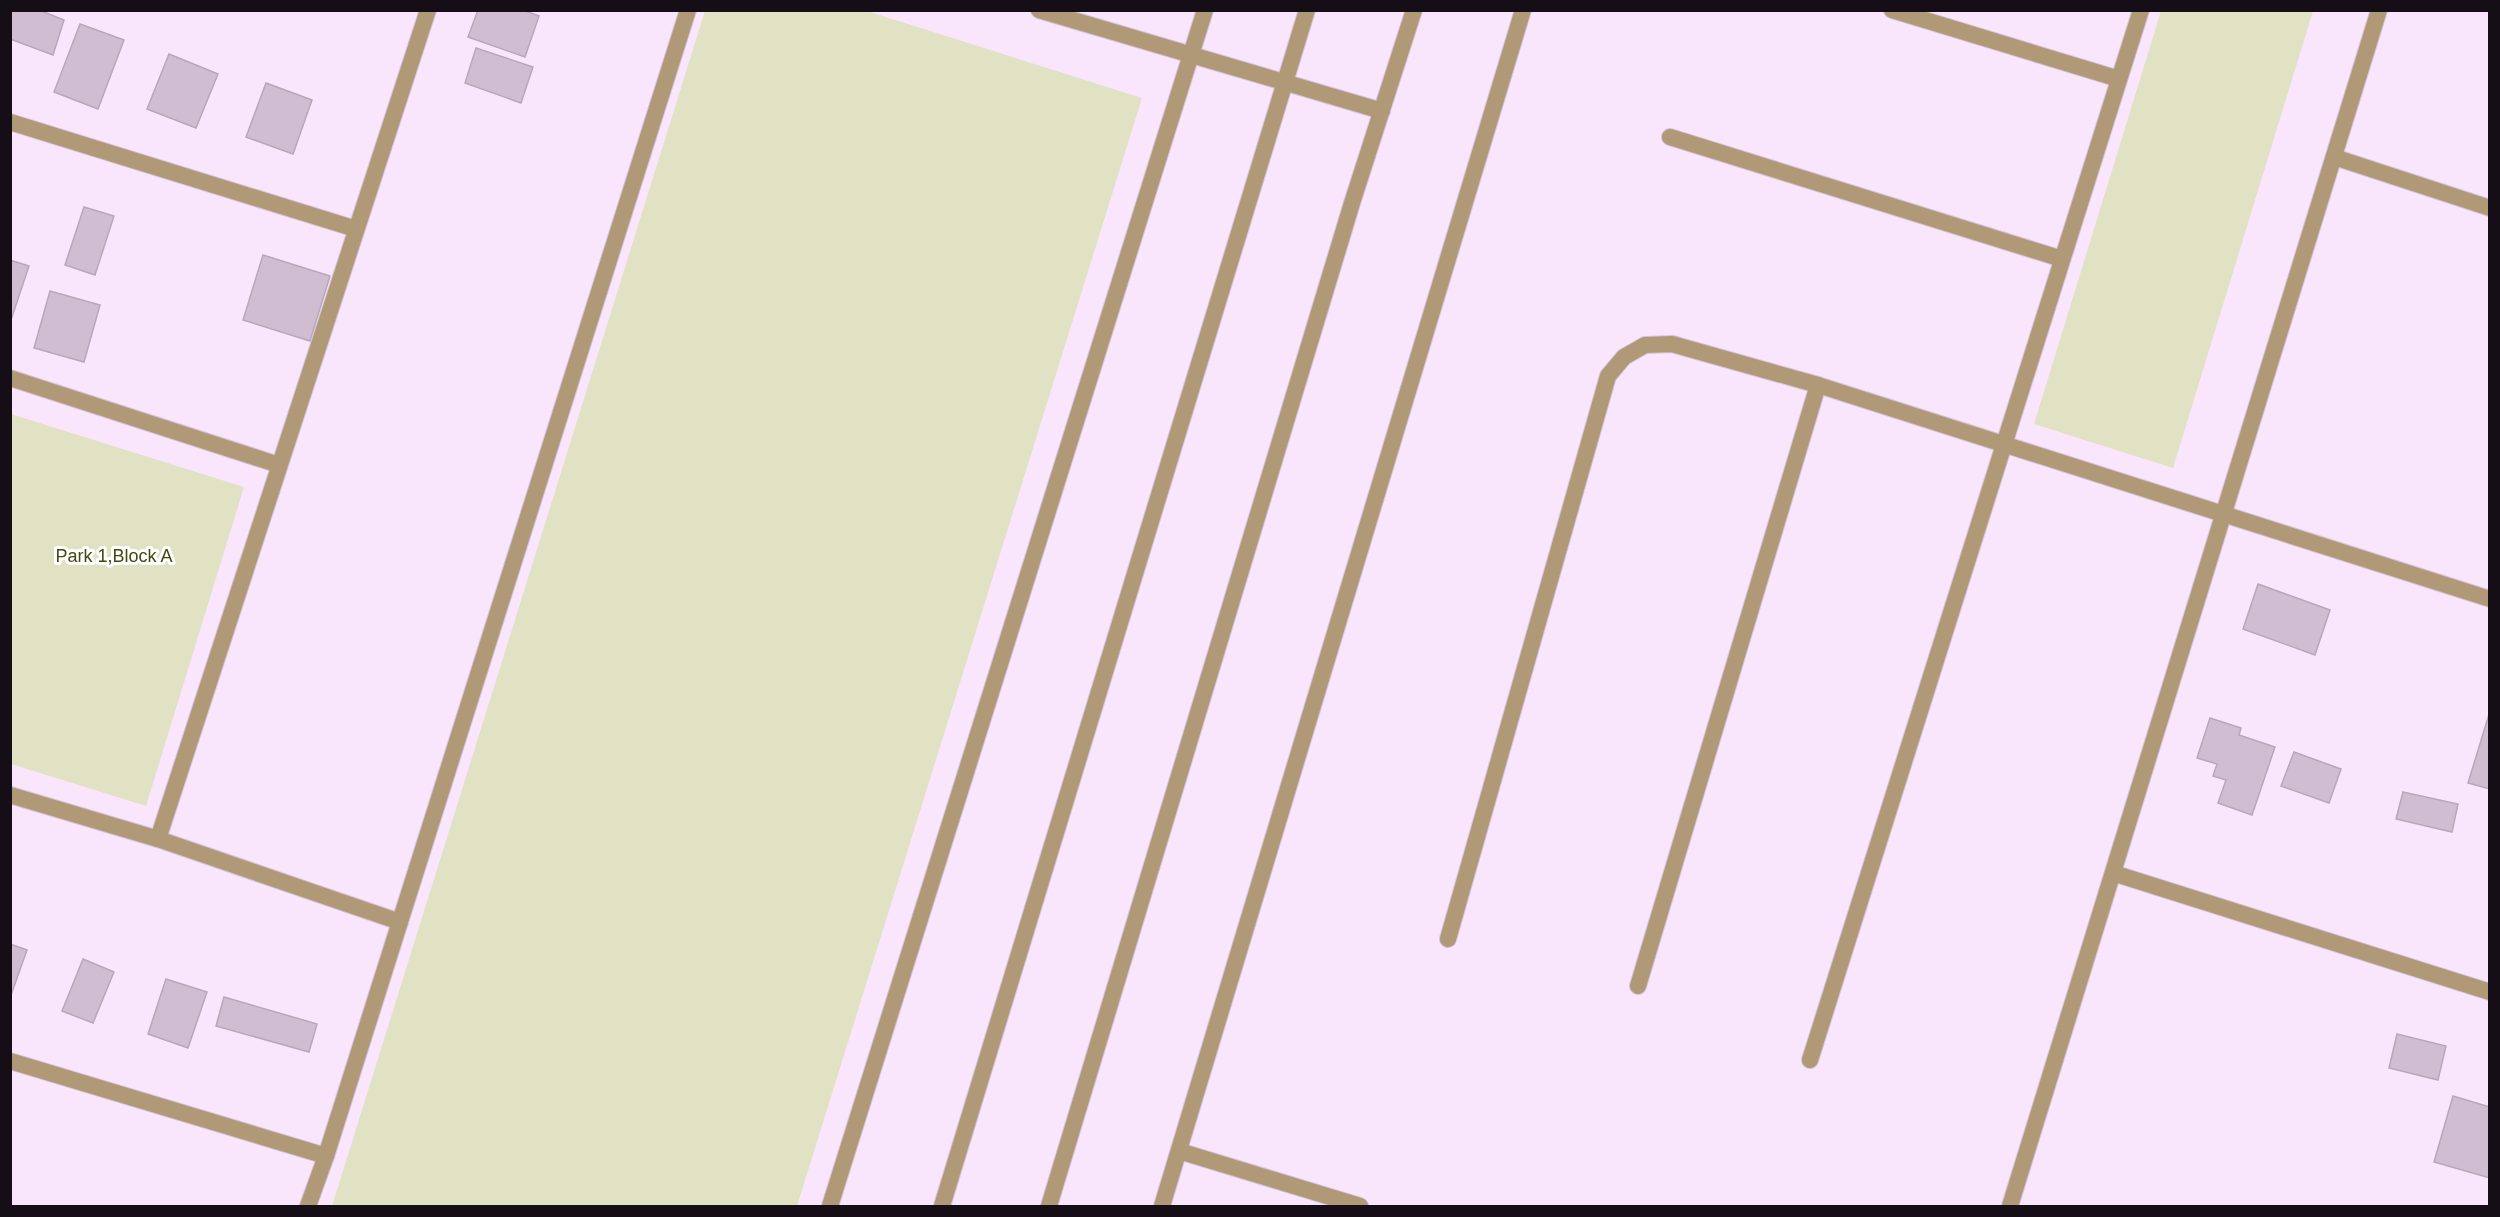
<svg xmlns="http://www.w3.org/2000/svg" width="2500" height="1217" viewBox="0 0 2500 1217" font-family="Arial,sans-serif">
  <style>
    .green { fill: #e0e2c3 }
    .building { fill: #d1bdd2; stroke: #b9a6bb; stroke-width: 1.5 }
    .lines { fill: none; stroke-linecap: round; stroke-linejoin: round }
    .minor-casing { stroke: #d5c3d7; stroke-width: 18 }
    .tertiary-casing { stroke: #d5c3d7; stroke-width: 18 }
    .minor { stroke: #b09976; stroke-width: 16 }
    .tertiary { stroke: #b09976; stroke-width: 16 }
    .labels { text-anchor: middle; stroke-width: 6; stroke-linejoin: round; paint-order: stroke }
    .park-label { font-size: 18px; fill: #464711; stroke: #fff }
  </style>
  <rect width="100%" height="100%" fill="#fae6fc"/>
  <g class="green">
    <path d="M 705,11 L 867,11 L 1142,98 L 797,1206 L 332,1206 Z"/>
    <path d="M 2161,11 L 2313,11 L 2173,468 L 2034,424 Z"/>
    <path d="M 11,414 L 244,487 L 146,806 L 11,764 Z"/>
  </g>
  <g class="building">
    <path d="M 10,10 L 39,10 L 64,20 L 53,55 L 10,39 Z"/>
    <path d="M 478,10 L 523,10 L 539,16 L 525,57 L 468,37 Z"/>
    <path d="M 80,24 L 124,40 L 98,109 L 54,92 Z"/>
    <path d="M 476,48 L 533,67 L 521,103 L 465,83 Z"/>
    <path d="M 169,54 L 218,74 L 196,128 L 147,109 Z"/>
    <path d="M 266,83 L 312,100 L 293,154 L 246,137 Z"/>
    <path d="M 84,207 L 114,216 L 95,275 L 65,265 Z"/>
    <path d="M 263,255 L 330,276 L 310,341 L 243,320 Z"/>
    <path d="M 10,260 L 29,266 L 11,320 L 10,320 Z"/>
    <path d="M 50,291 L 100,305 L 84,362 L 34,348 Z"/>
    <path d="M 2258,584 L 2330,610 L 2315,655 L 2243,629 Z"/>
    <path d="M 2490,711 L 2490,789 L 2468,783 Z"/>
    <path d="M 2210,718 L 2241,728 L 2239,735 L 2275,747 L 2252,815 L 2218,803 L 2226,780 L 2213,776 L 2217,764 L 2197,758 Z"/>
    <path d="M 2294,752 L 2341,769 L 2329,803 L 2281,786 Z"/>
    <path d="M 2403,792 L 2458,804 L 2452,832 L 2396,819 Z"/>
    <path d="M 10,944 L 27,950 L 10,998 Z"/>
    <path d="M 83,959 L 114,972 L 93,1023 L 62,1011 Z"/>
    <path d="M 166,979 L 207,992 L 188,1048 L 148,1034 Z"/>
    <path d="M 224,997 L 317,1024 L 309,1052 L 216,1026 Z"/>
    <path d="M 2397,1034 L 2446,1046 L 2438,1080 L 2389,1068 Z"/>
    <path d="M 2453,1096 L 2490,1107 L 2490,1178 L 2434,1162 Z"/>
  </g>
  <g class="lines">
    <g class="minor-casing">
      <g id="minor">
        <path d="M 1039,10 L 1382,111"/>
        <path d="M 1892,10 L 2119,79"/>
        <path d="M 10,122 L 356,229"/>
        <path d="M 1670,137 L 2062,259"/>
        <path d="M 2334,157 L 2490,208"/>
        <path d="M 10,378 L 279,465"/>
        <path d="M 10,795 L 158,839 L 400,922"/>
        <path d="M 158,839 L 428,10"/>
        <path d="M 2113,873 L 2490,992"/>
        <path d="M 1448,939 L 1608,376 L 1624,357 L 1645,345 L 1672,344 L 1818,385 L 2490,599"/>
        <path d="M 1638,986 L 1818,385"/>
        <path d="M 1810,1060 L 2141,10"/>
        <path d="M 10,1061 L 326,1156"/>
        <path d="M 1179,1151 L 1360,1206"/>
        <path d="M 308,1206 L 326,1156 L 688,10"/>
        <path d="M 830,1206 L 1205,10"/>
        <path d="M 1162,1206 L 1523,10"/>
        <path d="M 2010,1206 L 2379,10"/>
      </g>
    </g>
    <g class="tertiary-casing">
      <g id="tertiary">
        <path d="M 942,1206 L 1307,10"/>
        <path d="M 1049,1206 L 1352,203 L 1414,10"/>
      </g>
    </g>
    <use href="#minor" class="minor"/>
    <use href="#tertiary" class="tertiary"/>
  </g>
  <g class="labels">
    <g class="park-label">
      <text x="114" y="562">Park 1,Block A</text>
    </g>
  </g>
  <rect width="2500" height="1217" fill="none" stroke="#150e16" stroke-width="24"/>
</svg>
